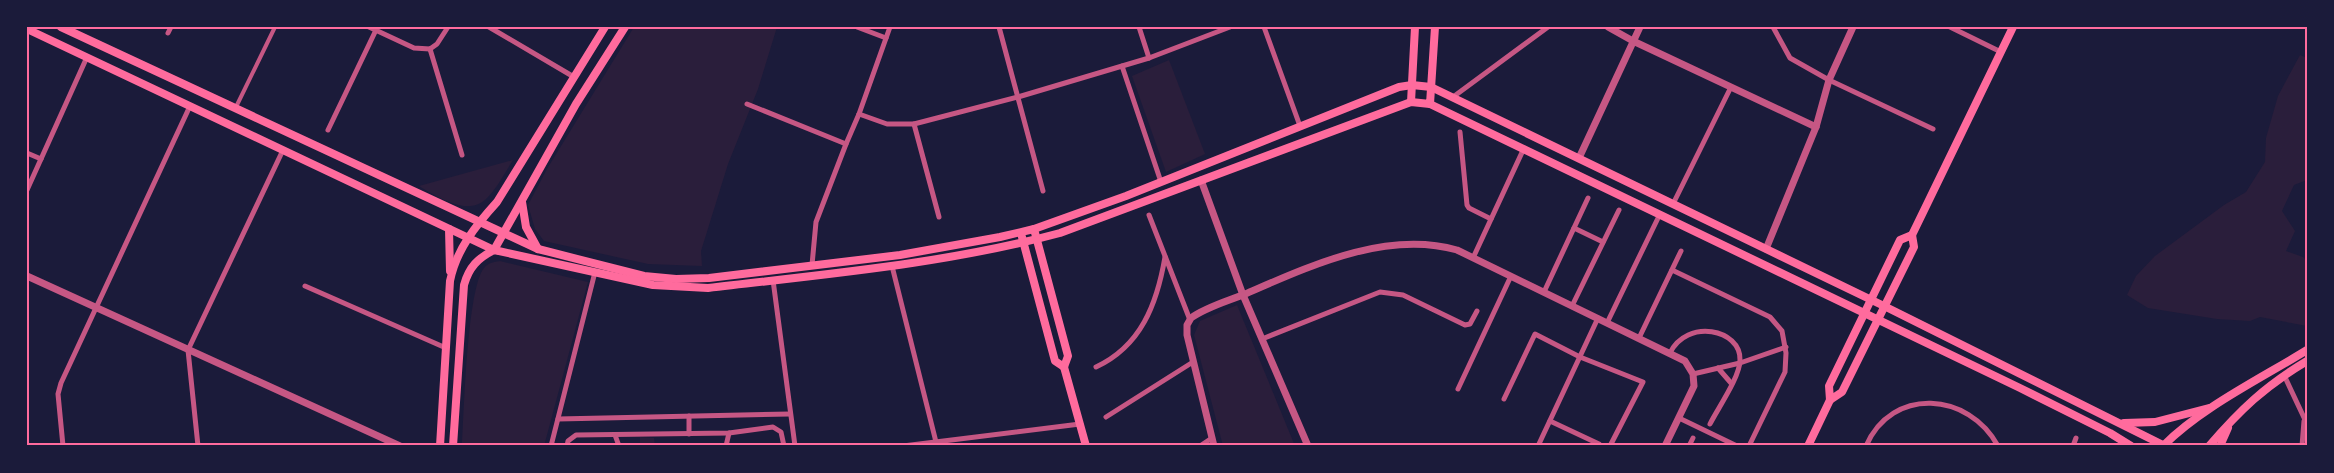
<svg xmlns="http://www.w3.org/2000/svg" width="2334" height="473" viewBox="0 0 2334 473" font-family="'PT Serif',serif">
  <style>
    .green { fill: #2a1e3b }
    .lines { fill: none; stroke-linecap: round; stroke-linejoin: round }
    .pedestrian { stroke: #c65784; stroke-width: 4 }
    .minor { stroke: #c65784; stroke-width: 5 }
    .tertiary { stroke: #c65784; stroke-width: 7 }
    .secondary { stroke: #ff6b9d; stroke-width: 8 }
    .primary { stroke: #ff6b9d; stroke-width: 8 }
    .neatline { fill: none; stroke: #ff6b9d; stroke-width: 2 }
  </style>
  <rect width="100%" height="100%" fill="#1b1b3a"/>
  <g class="green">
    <path d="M 634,27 L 777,27 L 758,89 L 728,164 L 701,251 L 702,266 L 648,264 L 544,241 L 535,229 L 528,205 L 547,169 Z"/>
    <path d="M 2300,55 L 2307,58 L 2307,180 L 2294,185 L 2282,211 L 2295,231 L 2286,251 L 2303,257 L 2307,261 L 2307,326 L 2260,317 L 2250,321 L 2217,319 L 2148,308 L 2127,295 L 2136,276 L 2155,256 L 2224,205 L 2246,192 L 2265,162 L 2266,138 L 2278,96 Z"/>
    <path d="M 1169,60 L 1205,154 L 1166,172 L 1132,76 Z"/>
    <path d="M 513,160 C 505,172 497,189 486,199 C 467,217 436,196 419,186 Z"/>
    <path d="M 500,261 L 588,282 L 544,446 L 462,446 C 464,413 467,289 484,268 C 488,263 494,262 500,261 Z"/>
    <path d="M 1237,305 L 1295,446 L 1223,446 L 1194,335 L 1200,321 Z"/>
    <path d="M 640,437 L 654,438 L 655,446 L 624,446 L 640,445 Z"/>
  </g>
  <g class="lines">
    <path class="pedestrian" d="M 236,107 L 275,27"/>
    <g class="minor">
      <path d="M 369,27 L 414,48 L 430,49"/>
      <path d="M 489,27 L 574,77"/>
      <path d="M 857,27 L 886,38"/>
      <path d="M 999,27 L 1043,191"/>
      <path d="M 1139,27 L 1149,58"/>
      <path d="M 1264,27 L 1300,126"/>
      <path d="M 1773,27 L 1790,58 L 1829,80 L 1933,129"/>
      <path d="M 1950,27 L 2001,52"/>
      <path d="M 168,33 L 171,27"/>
      <path d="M 430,49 L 462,155"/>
      <path d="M 430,49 L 437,44 L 448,27"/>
      <path d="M 1122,66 L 1161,182"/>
      <path d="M 1453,97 L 1548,27"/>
      <path d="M 747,104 L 846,144"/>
      <path d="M 859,114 L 887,124 L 914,124 L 1018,97 L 1149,58 L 1230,27"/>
      <path d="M 914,124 L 939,217"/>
      <path d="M 328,130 L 376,30"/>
      <path d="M 1460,132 L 1467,205 L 1469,208 L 1491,219"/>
      <path d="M 27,153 L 41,159"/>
      <path d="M 27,190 L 87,57"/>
      <path d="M 1673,204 L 1731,87"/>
      <path d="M 1149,215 L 1190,320"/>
      <path d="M 1574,228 L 1603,242"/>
      <path d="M 1473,258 L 1524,148"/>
      <path d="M 812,265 L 816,222 L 846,144 L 859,114 L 890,27"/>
      <path d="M 892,266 L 937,446"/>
      <path d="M 1672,270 L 1770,317 L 1782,331 L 1786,353 L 1785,372 L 1749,446"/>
      <path d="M 773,280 L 795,446"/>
      <path d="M 305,286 L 446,348"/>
      <path d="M 1544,292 L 1588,198"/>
      <path d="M 1572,306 L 1619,210"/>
      <path d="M 1607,323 L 1660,214"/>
      <path d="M 1639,338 L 1681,251"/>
      <path d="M 1262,339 L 1380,292 L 1403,295 L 1465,325 L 1470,324 L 1477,311"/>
      <path d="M 1670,353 C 1687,318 1741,329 1740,360 C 1740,377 1718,408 1710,424"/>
      <path d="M 1096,367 C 1141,346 1157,304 1165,257"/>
      <path d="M 1718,368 L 1731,383"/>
      <path d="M 1693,374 L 1740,363 L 1786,347"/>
      <path d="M 2284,375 L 2307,424"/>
      <path d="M 1458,389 L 1511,276"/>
      <path d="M 1504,399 L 1535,334 L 1580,357 L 1643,382 L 1610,446"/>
      <path d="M 1106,417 L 1193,362"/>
      <path d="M 1679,418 L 1737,446"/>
      <path d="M 558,419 L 790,414"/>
      <path d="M 1550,421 L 1599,444"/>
      <path d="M 689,434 L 689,416"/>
      <path d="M 615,435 L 619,446"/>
      <path d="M 63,446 L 58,394 L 61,383 L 190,106"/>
      <path d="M 198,446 L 188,350 L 283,150"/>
      <path d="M 551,446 L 595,272"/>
      <path d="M 567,446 L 568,441 L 576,435 L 729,433 L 773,427 L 781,432 L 784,446"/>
      <path d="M 726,446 L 729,433"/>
      <path d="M 903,446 L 1080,424"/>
      <path d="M 1200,446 L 1212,438"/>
      <path d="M 1538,446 L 1598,318"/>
      <path d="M 1689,446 L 1693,438"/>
      <path d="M 1866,446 C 1892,386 1969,392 1998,446"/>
      <path d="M 2073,446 L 2076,438"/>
      <path d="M 2302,446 L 2304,421"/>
    </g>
    <g class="tertiary">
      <path d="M 1608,27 L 1633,41 L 1816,127"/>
      <path d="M 1579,158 L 1640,27"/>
      <path d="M 1201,180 L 1243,295 L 1308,446"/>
      <path d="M 1766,249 L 1816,127 L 1829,80 L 1853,27"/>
      <path d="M 27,276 L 400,446"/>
      <path d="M 1214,446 L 1187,335 L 1187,325 L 1191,318 C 1206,307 1228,301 1245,294 C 1310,266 1386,230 1457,250 L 1685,361 L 1693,374 L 1694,386 L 1665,446"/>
    </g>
    <g class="secondary">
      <path d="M 1431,87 L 1884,306 L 2165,446"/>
      <path d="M 1430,104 L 2020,388 L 2110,433 L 2131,446"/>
      <path d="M 1034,229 L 1068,356 L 1064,367 L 1086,446"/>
      <path d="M 1912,235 L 1914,247 L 1842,392 L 1830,400 L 1829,386 L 1900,240 Z"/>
      <path d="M 1912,235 L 2013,27"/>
      <path d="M 1022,237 L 1055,361 L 1064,367"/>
      <path d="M 2124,423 L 2155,422 L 2209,408"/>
      <path d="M 1808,446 L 1830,400"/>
      <path d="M 2163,446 C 2202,407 2260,379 2307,350"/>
      <path d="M 2209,446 C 2240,410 2265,386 2307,361"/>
      <path d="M 2220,446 L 2228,428"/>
    </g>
    <g class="primary">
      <path d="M 61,27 L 538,249 L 644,276 L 676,279 L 709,278 L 900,255 L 1000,237 L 1034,229 L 1126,196 L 1399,87 L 1412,85 L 1431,87"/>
      <path d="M 27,29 L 494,250 L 653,285 L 708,288 C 826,274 945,264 1060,233 L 1411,102 L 1430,104 L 1435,27"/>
      <path d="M 1411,102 L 1415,27"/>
      <path d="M 522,202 L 526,227 L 538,249"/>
      <path d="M 449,229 L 450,271"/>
      <path d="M 494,250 L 576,104 L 625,27"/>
      <path d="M 440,446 L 450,281 C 456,250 476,225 497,202 L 605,27"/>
      <path d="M 453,446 L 464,285 C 469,267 478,258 494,250"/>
    </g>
  </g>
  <rect width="2334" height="473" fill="none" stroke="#1b1b3a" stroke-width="57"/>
  <rect x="28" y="28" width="2278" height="416" class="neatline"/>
</svg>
